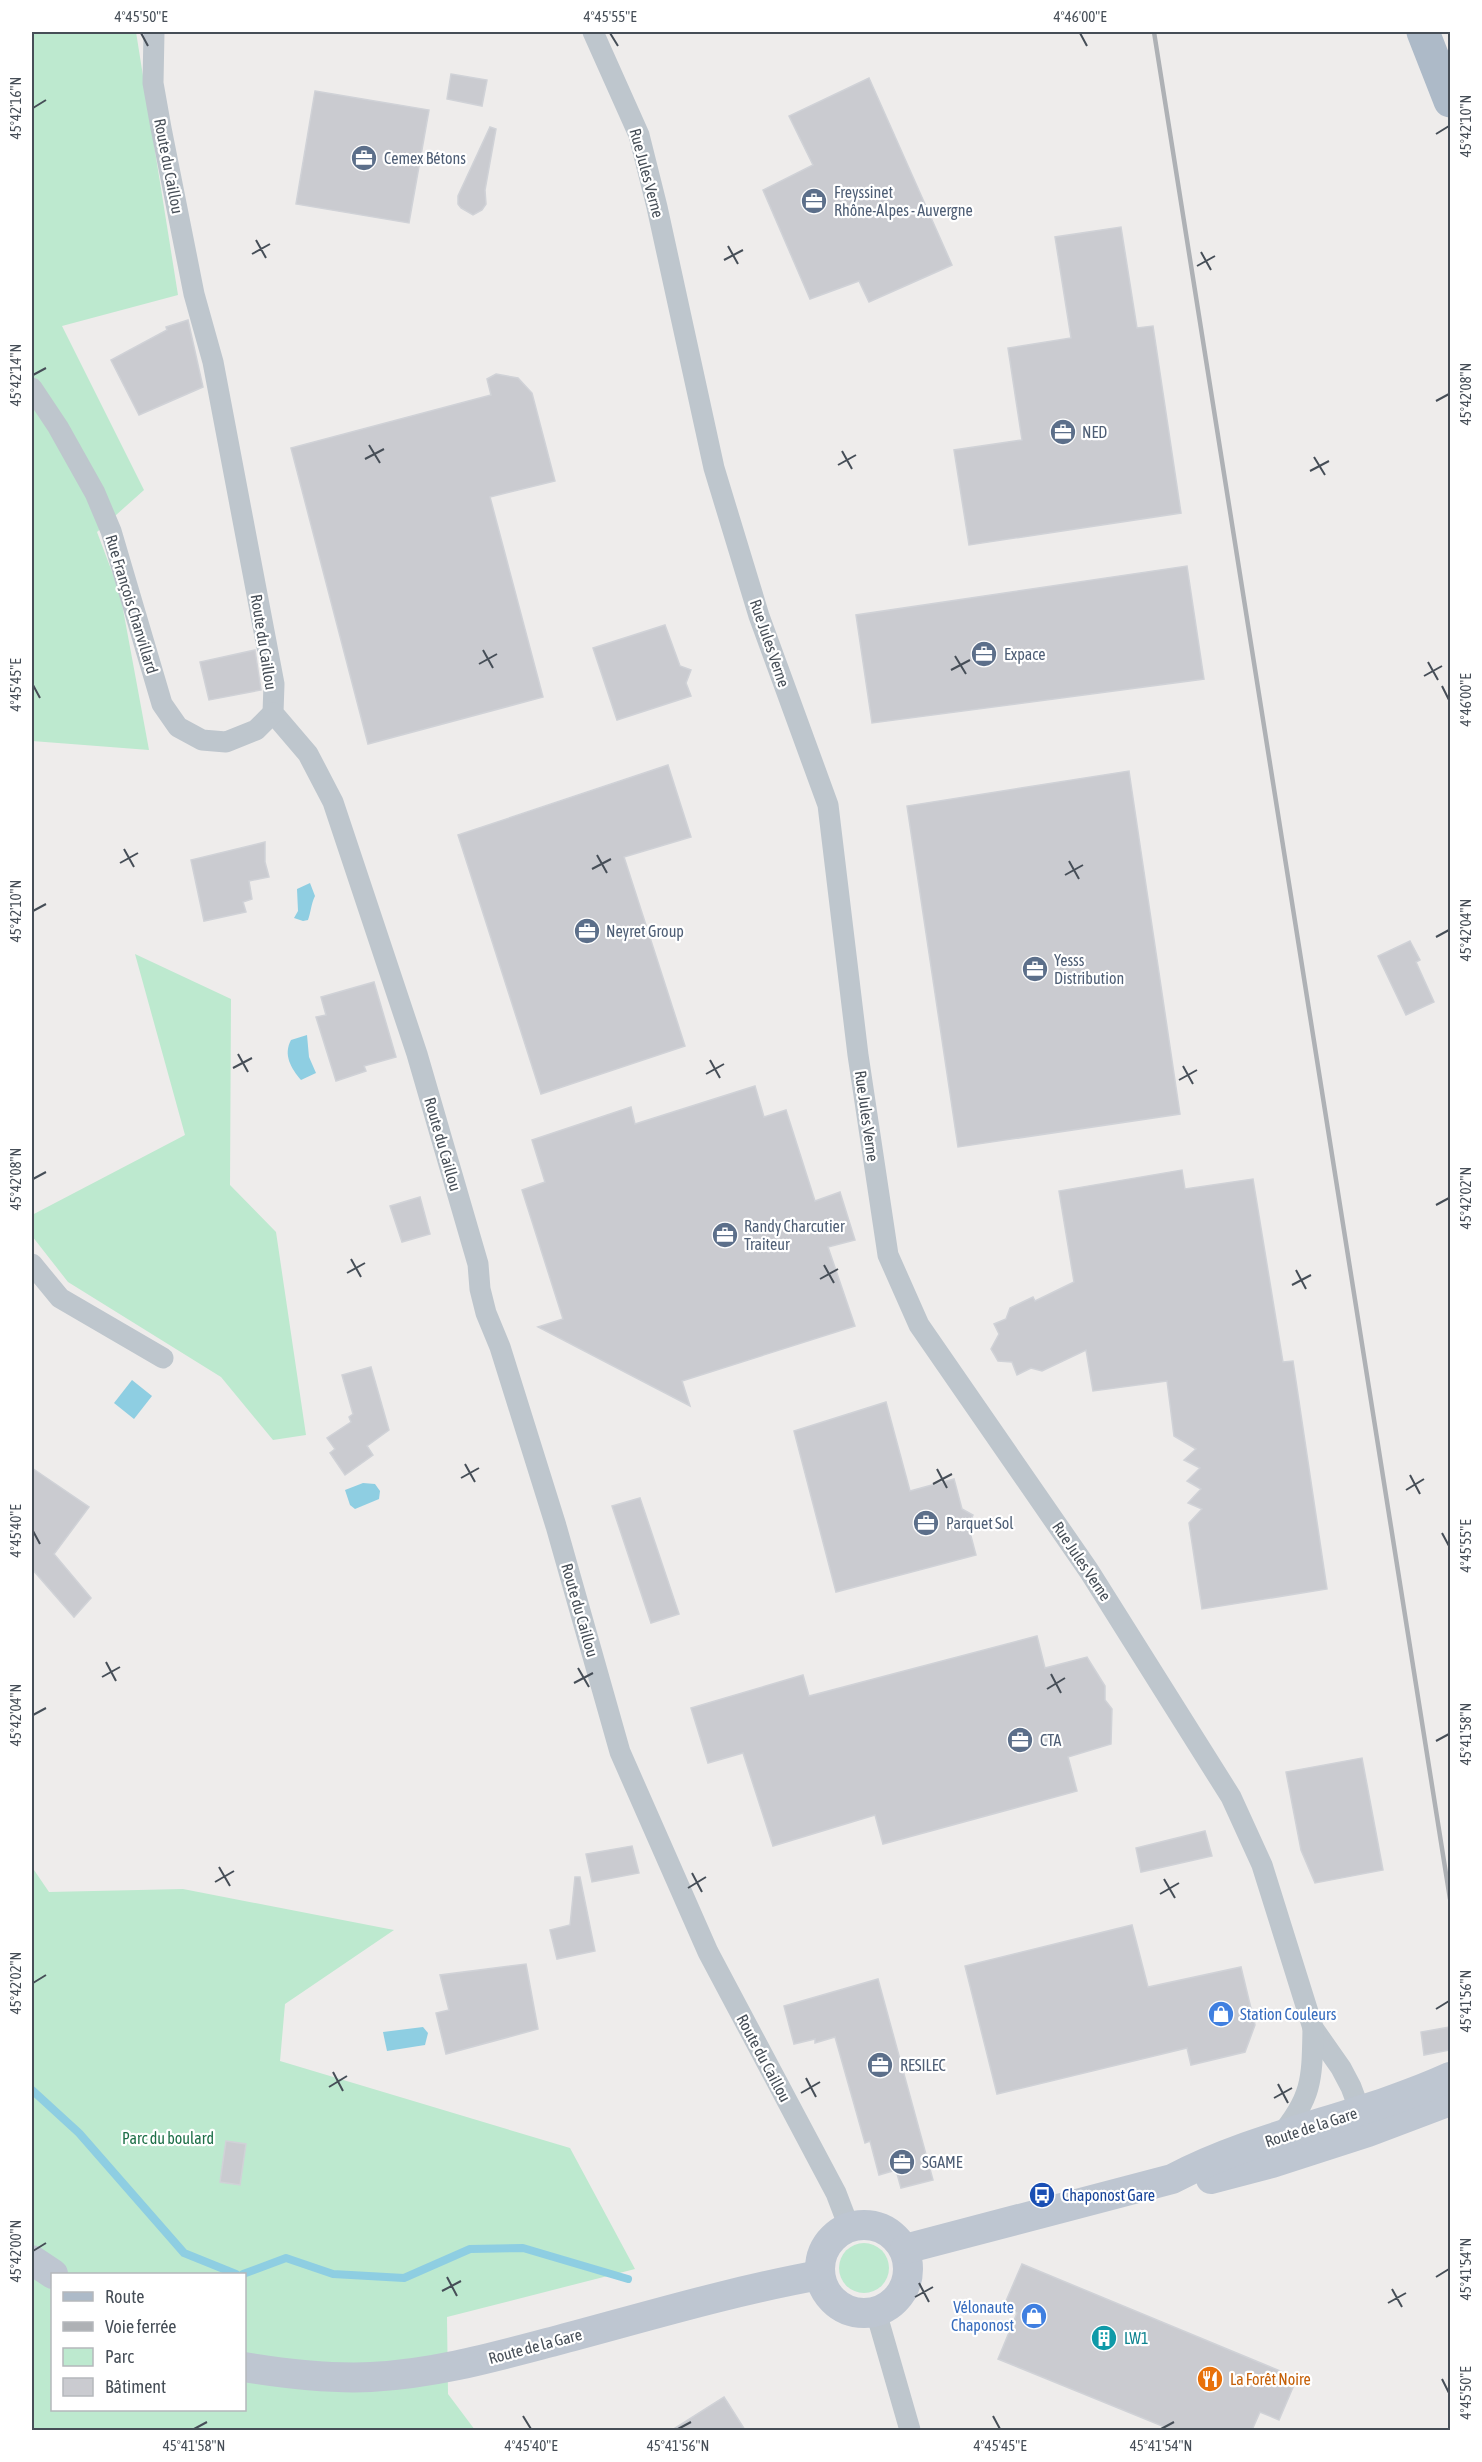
<svg xmlns="http://www.w3.org/2000/svg" width="1482" height="2462" viewBox="0 0 1482 2462" font-family="'Asap Condensed',sans-serif">
  <style>
    .green { fill: #bde9cf; fill-rule: evenodd }
    .water { fill: #8ecee2 }
    .lines { fill: none; stroke-linecap: round; stroke-linejoin: round }
    .stream { stroke: #8ecee2; stroke-width: 8 }
    .building { fill: #cacbd0; stroke: #d0d2d7; stroke-width: 1.5 }
    .street { stroke: #bec6cd; stroke-width: 21 }
    .secondary { stroke: #bec6d1; stroke-width: 30 }
    .primary { stroke: #adbac8; stroke-width: 33 }
    .rail { stroke: #aeb1b5; stroke-width: 4.5 }
    .ticks { fill: none; stroke: #464e57; stroke-width: 2 }
    .labels { text-anchor: middle; stroke-width: 4.5; stroke-linejoin: round; paint-order: stroke }
    .service-label { font-size: 16px; fill: #4e5e75; stroke: #fff; text-anchor: start }
    .street-label { font-size: 16px; fill: #464e57; stroke: #fff }
    .shop-label { font-size: 16px; fill: #366cbe; stroke: #fff; text-anchor: start }
    .park-label { font-size: 16px; fill: #1f7049; stroke: #fff }
    .transit-label { font-size: 16px; fill: #164399; stroke: #fff; text-anchor: start }
    .culture-label { font-size: 16px; fill: #0d838f; stroke: #fff; text-anchor: start }
    .food-label { font-size: 16px; fill: #c56008; stroke: #fff; text-anchor: start }
    .neatline { fill: none; stroke: #464e57; stroke-width: 2 }
    .ticks-label { font-size: 15px; text-anchor: middle; fill: #464e57 }
  </style>
  <rect width="100%" height="100%" fill="#eeeceb"/>
  <g class="green">
    <path d="M 32,32 L 136,32 L 178,295 L 62,326 L 144,490 L 97,532 L 120,593 L 149,750 L 32,741 Z"/>
    <path d="M 135,954 L 231,999 L 230,1185 L 276,1232 L 306,1435 L 273,1440 L 221,1377 L 68,1282 L 32,1236 L 32,1215 L 185,1135 Z"/>
    <path d="M 32,1867 L 49,1892 L 183,1889 L 394,1930 L 285,2004 L 280,2061 L 570,2148 L 635,2269 L 447,2317 L 448,2394 L 475,2430 L 32,2430 ZM 52,2274 L 244,2274 L 244,2410 L 52,2410 Z"/>
    <circle cx="864" cy="2268" r="25"/>
  </g>
  <g class="water">
    <path d="M 310,883 L 315,896 C 311,904 311,912 308,920 L 303,921 L 294,918 L 298,911 L 297,889 Z"/>
    <path d="M 307,1035 L 309,1057 L 316,1073 L 301,1080 C 291,1068 283,1055 291,1040 Z"/>
    <path d="M 132,1380 L 152,1396 L 134,1419 L 114,1403 Z"/>
    <path d="M 363,1483 L 375,1484 L 380,1491 L 379,1499 L 355,1509 L 350,1505 L 345,1490 Z"/>
    <path d="M 423,2027 L 428,2033 L 425,2045 L 387,2051 L 383,2032 Z"/>
  </g>
  <g class="lines">
    <g class="stream">
      <path d="M 32,2090 L 79,2133 L 184,2253 L 236,2274"/>
      <path d="M 243,2274 L 286,2258 L 333,2274 L 404,2278 L 470,2249 L 523,2248 L 628,2279"/>
    </g>
  </g>
  <g class="building">
    <path d="M 451,74 L 487,80 L 482,106 L 447,99 Z"/>
    <path d="M 869,78 L 952,265 L 869,302 L 859,281 L 810,299 L 763,190 L 813,165 L 789,116 Z"/>
    <path d="M 315,91 L 429,110 L 409,223 L 296,204 Z"/>
    <path d="M 490,127 L 496,129 L 485,190 L 486,204 L 482,210 L 473,215 L 461,208 L 458,204 L 458,196 Z"/>
    <path d="M 1121,227 L 1137,328 L 1153,326 L 1181,513 L 969,545 L 954,450 L 1022,440 L 1008,348 L 1071,338 L 1055,237 Z"/>
    <path d="M 188,320 L 203,387 L 139,415 L 111,360 L 167,330 L 166,327 Z"/>
    <path d="M 496,374 L 518,378 L 532,393 L 555,481 L 490,497 L 543,697 L 368,744 L 291,448 L 491,395 L 487,379 Z"/>
    <path d="M 1187,566 L 1204,679 L 872,723 L 856,615 Z"/>
    <path d="M 665,625 L 680,666 L 691,670 L 686,683 L 691,696 L 617,720 L 593,648 Z"/>
    <path d="M 255,650 L 261,690 L 209,700 L 200,662 Z"/>
    <path d="M 668,765 L 691,837 L 624,857 L 685,1046 L 541,1094 L 458,835 Z"/>
    <path d="M 1129,771 L 1180,1114 L 958,1147 L 907,806 Z"/>
    <path d="M 265,842 L 265,862 L 269,877 L 249,881 L 252,899 L 243,902 L 246,912 L 204,921 L 191,860 Z"/>
    <path d="M 1410,941 L 1420,960 L 1416,962 L 1434,1002 L 1406,1015 L 1378,956 Z"/>
    <path d="M 374,982 L 396,1057 L 364,1066 L 366,1071 L 336,1081 L 316,1017 L 326,1015 L 321,997 Z"/>
    <path d="M 755,1086 L 764,1117 L 786,1110 L 815,1201 L 840,1192 L 855,1240 L 828,1247 L 855,1326 L 682,1381 L 690,1406 L 538,1327 L 563,1319 L 522,1190 L 545,1182 L 532,1140 L 631,1107 L 635,1124 Z"/>
    <path d="M 1182,1170 L 1185,1189 L 1253,1179 L 1283,1362 L 1293,1361 L 1327,1589 L 1202,1609 L 1189,1523 L 1202,1509 L 1188,1503 L 1201,1489 L 1187,1481 L 1200,1468 L 1184,1460 L 1196,1449 L 1174,1436 L 1167,1381 L 1093,1391 L 1086,1350 L 1042,1371 L 1031,1368 L 1017,1375 L 1012,1362 L 998,1361 L 991,1349 L 999,1334 L 994,1324 L 1006,1319 L 1010,1308 L 1033,1297 L 1035,1301 L 1074,1282 L 1059,1191 Z"/>
    <path d="M 420,1197 L 430,1234 L 402,1242 L 390,1206 Z"/>
    <path d="M 371,1367 L 389,1430 L 367,1446 L 373,1455 L 345,1475 L 330,1453 L 335,1449 L 327,1438 L 351,1422 L 349,1417 L 353,1414 L 342,1375 Z"/>
    <path d="M 886,1402 L 910,1491 L 954,1479 L 962,1509 L 973,1515 L 968,1525 L 976,1555 L 836,1592 L 794,1431 Z"/>
    <path d="M 32,1468 L 89,1507 L 54,1554 L 91,1598 L 74,1617 L 32,1569 Z"/>
    <path d="M 640,1498 L 679,1614 L 651,1623 L 612,1506 Z"/>
    <path d="M 1037,1636 L 1045,1668 L 1087,1657 L 1105,1686 L 1105,1700 L 1112,1709 L 1111,1744 L 1068,1757 L 1077,1791 L 883,1844 L 875,1815 L 773,1846 L 743,1753 L 708,1763 L 691,1708 L 803,1675 L 809,1696 Z"/>
    <path d="M 1362,1758 L 1383,1870 L 1315,1883 L 1301,1850 L 1286,1772 Z"/>
    <path d="M 1205,1831 L 1212,1856 L 1141,1872 L 1136,1848 Z"/>
    <path d="M 632,1846 L 639,1873 L 592,1882 L 586,1854 Z"/>
    <path d="M 575,1877 L 580,1877 L 595,1951 L 557,1959 L 550,1930 L 570,1925 Z"/>
    <path d="M 1132,1925 L 1148,1987 L 1241,1967 L 1255,2025 L 1245,2052 L 1191,2065 L 1187,2048 L 997,2094 L 965,1966 Z"/>
    <path d="M 526,1964 L 538,2029 L 446,2054 L 436,2013 L 449,2010 L 440,1975 Z"/>
    <path d="M 878,1979 L 933,2180 L 901,2188 L 896,2170 L 879,2175 L 870,2141 L 865,2143 L 835,2037 L 815,2043 L 815,2039 L 794,2044 L 784,2006 Z"/>
    <path d="M 1450,2027 L 1450,2050 L 1424,2055 L 1421,2032 Z"/>
    <path d="M 226,2141 L 246,2144 L 240,2185 L 220,2182 Z"/>
    <path d="M 1022,2264 L 1297,2378 L 1279,2420 L 1260,2412 L 1252,2430 L 1172,2430 L 998,2359 L 1017,2313 L 1003,2308 Z"/>
    <path d="M 724,2397 L 745,2430 L 672,2430 Z"/>
  </g>
  <g class="lines">
    <g class="street">
      <path d="M 154,32 L 153,83 L 161,128 L 194,294 L 213,362 L 274,684 L 273,713 L 308,754 L 333,802 L 417,1054 L 478,1264 L 480,1289 L 486,1313 L 500,1347 L 556,1526 L 620,1752 L 708,1952 L 836,2193 L 849,2227"/>
      <path d="M 593,32 L 639,135 L 657,207 L 714,468 L 759,616 L 828,805 L 858,1055 L 888,1255 L 919,1325 L 1089,1571 L 1231,1797 L 1262,1865 L 1313,2028 L 1341,2068 L 1351,2087 L 1360,2111"/>
      <path d="M 32,388 L 58,427 L 95,493 L 111,531 L 162,704 L 178,727 L 202,740 L 226,742 L 256,730 L 273,713"/>
      <path d="M 32,1264 L 60,1298 L 163,1358"/>
      <path d="M 1279,2137 C 1313,2097 1312,2078 1313,2028"/>
      <path d="M 876,2312 L 910,2430"/>
    </g>
    <g class="secondary">
      <path d="M 1211,2179 L 1272,2163 L 1368,2132 L 1450,2101"/>
      <circle cx="864" cy="2269" r="44"/>
      <path d="M 905,2249 L 1172,2179 C 1259,2133 1360,2118 1450,2077"/>
      <path d="M 32,2260 L 53,2274"/>
      <path d="M 244,2367 C 287,2374 328,2379 371,2377 C 434,2374 494,2357 555,2341 C 642,2318 731,2291 820,2275"/>
    </g>
    <path class="primary" d="M 1423,32 L 1450,101"/>
    <path class="rail" d="M 1154,32 L 1450,1899"/>
  </g>
  <path class="ticks" d="M 141,33 L 148,46M 610,33 L 618,46M 1080,33 L 1087,46M 33,108 L 46,100M 1436,134 L 1449,126M 256,240 L 266,258M 728,246 L 738,264M 1201,252 L 1211,270M 252,254 L 270,244M 724,260 L 743,250M 1197,266 L 1215,256M 33,375 L 46,368M 1436,401 L 1449,394M 369,445 L 380,463M 842,451 L 852,469M 1314,457 L 1325,475M 365,459 L 384,449M 838,465 L 856,455M 1310,471 L 1329,461M 483,650 L 493,668M 955,656 L 966,674M 1428,662 L 1438,680M 479,664 L 497,654M 951,670 L 970,660M 1424,676 L 1442,666M 33,685 L 40,698M 1442,686 L 1449,700M 124,849 L 134,867M 597,855 L 607,873M 1069,861 L 1079,879M 120,863 L 138,853M 592,869 L 611,859M 1065,875 L 1083,865M 33,911 L 46,904M 1436,937 L 1449,930M 238,1054 L 248,1072M 710,1060 L 720,1078M 1183,1066 L 1193,1084M 233,1068 L 252,1058M 706,1074 L 724,1064M 1179,1080 L 1197,1070M 33,1179 L 46,1172M 1436,1205 L 1449,1198M 351,1259 L 361,1277M 824,1265 L 834,1283M 1296,1270 L 1306,1289M 347,1273 L 365,1263M 820,1279 L 838,1269M 1292,1285 L 1311,1275M 465,1464 L 475,1482M 937,1469 L 947,1488M 1410,1475 L 1420,1494M 461,1478 L 479,1468M 933,1484 L 952,1474M 1406,1490 L 1424,1479M 33,1531 L 40,1544M 1442,1533 L 1449,1546M 106,1662 L 116,1681M 578,1668 L 589,1687M 1051,1674 L 1061,1693M 102,1677 L 120,1667M 574,1683 L 593,1673M 1047,1689 L 1065,1678M 33,1715 L 46,1708M 1436,1741 L 1449,1734M 219,1867 L 230,1886M 692,1873 L 702,1892M 1164,1879 L 1175,1898M 215,1882 L 234,1871M 688,1888 L 706,1877M 1160,1894 L 1179,1883M 33,1983 L 46,1975M 1436,2009 L 1449,2001M 333,2072 L 343,2091M 806,2078 L 816,2097M 1278,2084 L 1288,2103M 329,2087 L 347,2076M 801,2093 L 820,2082M 1274,2098 L 1292,2088M 33,2251 L 46,2243M 447,2277 L 457,2296M 1436,2277 L 1449,2269M 919,2283 L 929,2302M 1392,2289 L 1402,2307M 442,2291 L 461,2281M 915,2297 L 933,2287M 1388,2303 L 1406,2293M 1442,2379 L 1449,2393M 523,2416 L 531,2429M 993,2416 L 1000,2429M 194,2429 L 207,2422M 678,2429 L 691,2422M 1161,2429 L 1174,2422"/>
  <defs>
    <g id="office-disc" transform="scale(1.35)"><circle r="9.5" fill="#5c6f8a" stroke="#fff"/><path d="M-6-3h4V-5.5h4V-3h4V5H-6ZM-1-4.5V-3h2v-1.5ZM-6 0V1H6V0Z" fill="#fff"/></g>
    <g id="shop-disc" transform="scale(1.35)"><circle r="9.5" fill="#3f7fe0" stroke="#fff"/><path d="M-5-2.5h2.3a2.7 3.5 0 0 1 5.4 0H5L5.5 6h-11ZM-1.5-2.5h3a1.5 2.3 0 0 0-3 0Z" fill="#fff"/></g>
    <g id="bus-disc" transform="scale(1.35)"><circle r="9.5" fill="#1a4fb4" stroke="#fff"/><path d="M-5-6H5V4H4V6H2V4H-2V6H-4V4H-5ZM-3.5-4V0h7V-4ZM-3.5 1.2v1.5H-2V1.2ZM2 1.2v1.5H3.5V1.2Z" fill="#fff"/></g>
    <g id="building-disc" transform="scale(1.35)"><circle r="9.5" fill="#0f9aa8" stroke="#fff"/><path d="M-4-6H4V6H1V3H-1V6H-4ZM-2.5-4.3h1.7v1.8h-1.7ZM.8-4.3h1.7v1.8H.8ZM-2.5-1h1.7V.8h-1.7ZM.8-1h1.7V.8H.8Z" fill="#fff"/></g>
    <g id="restaurant-disc" transform="scale(1.35)"><circle r="9.5" fill="#e8710a" stroke="#fff"/><path d="M-5-6h1v4h1v-4h1v4h1v-4h1v5L-1.5 .5V6h-2V.5L-5-1ZM5-6V6H3V1.5H1.5Q1.5-4 5-6Z" fill="#fff"/></g>
  </defs>
  <g fill-rule="evenodd">
    <use href="#office-disc" x="364" y="158"/>
    <use href="#office-disc" x="814" y="201"/>
    <use href="#office-disc" x="1063" y="432"/>
    <use href="#office-disc" x="984" y="654"/>
    <use href="#office-disc" x="587" y="931"/>
    <use href="#office-disc" x="1035" y="969"/>
    <use href="#office-disc" x="725" y="1235"/>
    <use href="#office-disc" x="926" y="1523"/>
    <use href="#office-disc" x="1020" y="1740"/>
    <use href="#shop-disc" x="1221" y="2014"/>
    <use href="#office-disc" x="880" y="2065"/>
    <use href="#office-disc" x="902" y="2162"/>
    <use href="#bus-disc" x="1042" y="2195"/>
    <use href="#shop-disc" x="1034" y="2316"/>
    <use href="#building-disc" x="1104" y="2338"/>
    <use href="#restaurant-disc" x="1210" y="2379"/>
  </g>
  <g class="labels">
    <g class="service-label">
      <text x="384" y="164">Cemex Bétons</text>
      <text x="834" y="198">Freyssinet<tspan x="834" dy="18">Rhône-Alpes - Auvergne</tspan></text>
      <text x="1082" y="438">NED</text>
      <text x="1004" y="660">Expace</text>
      <text x="606" y="937">Neyret Group</text>
      <text x="1054" y="966">Yesss<tspan x="1054" dy="18">Distribution</tspan></text>
      <text x="744" y="1232">Randy Charcutier<tspan x="744" dy="18">Traiteur</tspan></text>
      <text x="946" y="1529">Parquet Sol</text>
      <text x="1040" y="1746">CTA</text>
      <text x="900" y="2071">RESILEC</text>
      <text x="922" y="2168">SGAME</text>
    </g>
    <g class="street-label">
      <text transform="translate(169 166) rotate(79)" y="6">Route du Caillou</text>
      <text transform="translate(647 173) rotate(75)" y="6">Rue Jules Verne</text>
      <text transform="translate(132 604) rotate(73)" y="6">Rue François Chanvillard</text>
      <text transform="translate(264 642) rotate(81)" y="6">Route du Caillou</text>
      <text transform="translate(770 643) rotate(71)" y="6">Rue Jules Verne</text>
      <text transform="translate(867 1116) rotate(82)" y="6">Rue Jules Verne</text>
      <text transform="translate(443 1144) rotate(74)" y="6">Route du Caillou</text>
      <text transform="translate(1082 1561) rotate(56)" y="6">Rue Jules Verne</text>
      <text transform="translate(580 1610) rotate(74)" y="6">Route du Caillou</text>
      <text transform="translate(764 2058) rotate(62)" y="6">Route du Caillou</text>
      <text transform="translate(1311 2127) rotate(-18)" y="6">Route de la Gare</text>
      <text transform="translate(535 2346) rotate(-15)" y="6">Route de la Gare</text>
    </g>
    <g class="shop-label">
      <text x="1240" y="2020">Station Couleurs</text>
      <text x="1014" y="2313" text-anchor="end">Vélonaute<tspan x="1014" dy="18">Chaponost</tspan></text>
    </g>
    <g class="park-label">
      <text x="168" y="2144">Parc du boulard</text>
    </g>
    <g class="transit-label">
      <text x="1062" y="2201">Chaponost Gare</text>
    </g>
    <g class="culture-label">
      <text x="1124" y="2344">LW1</text>
    </g>
    <g class="food-label">
      <text x="1230" y="2385">La Forêt Noire</text>
    </g>
  </g>
  <rect width="1482" height="2462" fill="none" stroke="#ffffff" stroke-width="66"/>
  <rect x="51" y="2273" width="195" height="138" fill="#ffffff" stroke="#b5b8bc" stroke-width="1.5"/>
  <rect x="63" y="2292" width="30" height="9" fill="#adbac8" stroke="#b5b8bc" stroke-width="1.5"/>
  <text x="105" y="2303" font-size="18" fill="#464e57">Route</text>
  <rect x="63" y="2322" width="30" height="9" fill="#aeb1b5" stroke="#b5b8bc" stroke-width="1.5"/>
  <text x="105" y="2333" font-size="18" fill="#464e57">Voie ferrée</text>
  <rect x="63" y="2348" width="30" height="18" fill="#bde9cf" stroke="#b5b8bc" stroke-width="1.5"/>
  <text x="105" y="2363" font-size="18" fill="#464e57">Parc</text>
  <rect x="63" y="2378" width="30" height="18" fill="#cacbd0" stroke="#b5b8bc" stroke-width="1.5"/>
  <text x="105" y="2393" font-size="18" fill="#464e57">Bâtiment</text>
  <rect x="33" y="33" width="1416" height="2396" class="neatline"/>
  <g class="ticks-label">
    <text x="141" y="22">4°45'50"E</text>
    <text x="610" y="22">4°45'55"E</text>
    <text x="1080" y="22">4°46'00"E</text>
    <text transform="translate(16 108) rotate(-90)" y="5">45°42'16"N</text>
    <text transform="translate(1466 126) rotate(-90)" y="5">45°42'10"N</text>
    <text transform="translate(16 375) rotate(-90)" y="5">45°42'14"N</text>
    <text transform="translate(1466 394) rotate(-90)" y="5">45°42'08"N</text>
    <text transform="translate(16 685) rotate(-90)" y="5">4°45'45"E</text>
    <text transform="translate(1466 700) rotate(-90)" y="5">4°46'00"E</text>
    <text transform="translate(16 911) rotate(-90)" y="5">45°42'10"N</text>
    <text transform="translate(1466 930) rotate(-90)" y="5">45°42'04"N</text>
    <text transform="translate(16 1179) rotate(-90)" y="5">45°42'08"N</text>
    <text transform="translate(1466 1198) rotate(-90)" y="5">45°42'02"N</text>
    <text transform="translate(16 1531) rotate(-90)" y="5">4°45'40"E</text>
    <text transform="translate(1466 1546) rotate(-90)" y="5">4°45'55"E</text>
    <text transform="translate(16 1715) rotate(-90)" y="5">45°42'04"N</text>
    <text transform="translate(1466 1734) rotate(-90)" y="5">45°41'58"N</text>
    <text transform="translate(16 1983) rotate(-90)" y="5">45°42'02"N</text>
    <text transform="translate(1466 2001) rotate(-90)" y="5">45°41'56"N</text>
    <text transform="translate(16 2251) rotate(-90)" y="5">45°42'00"N</text>
    <text transform="translate(1466 2269) rotate(-90)" y="5">45°41'54"N</text>
    <text transform="translate(1466 2393) rotate(-90)" y="5">4°45'50"E</text>
    <text x="194" y="2451">45°41'58"N</text>
    <text x="531" y="2451">4°45'40"E</text>
    <text x="678" y="2451">45°41'56"N</text>
    <text x="1000" y="2451">4°45'45"E</text>
    <text x="1161" y="2451">45°41'54"N</text>
  </g>
</svg>
